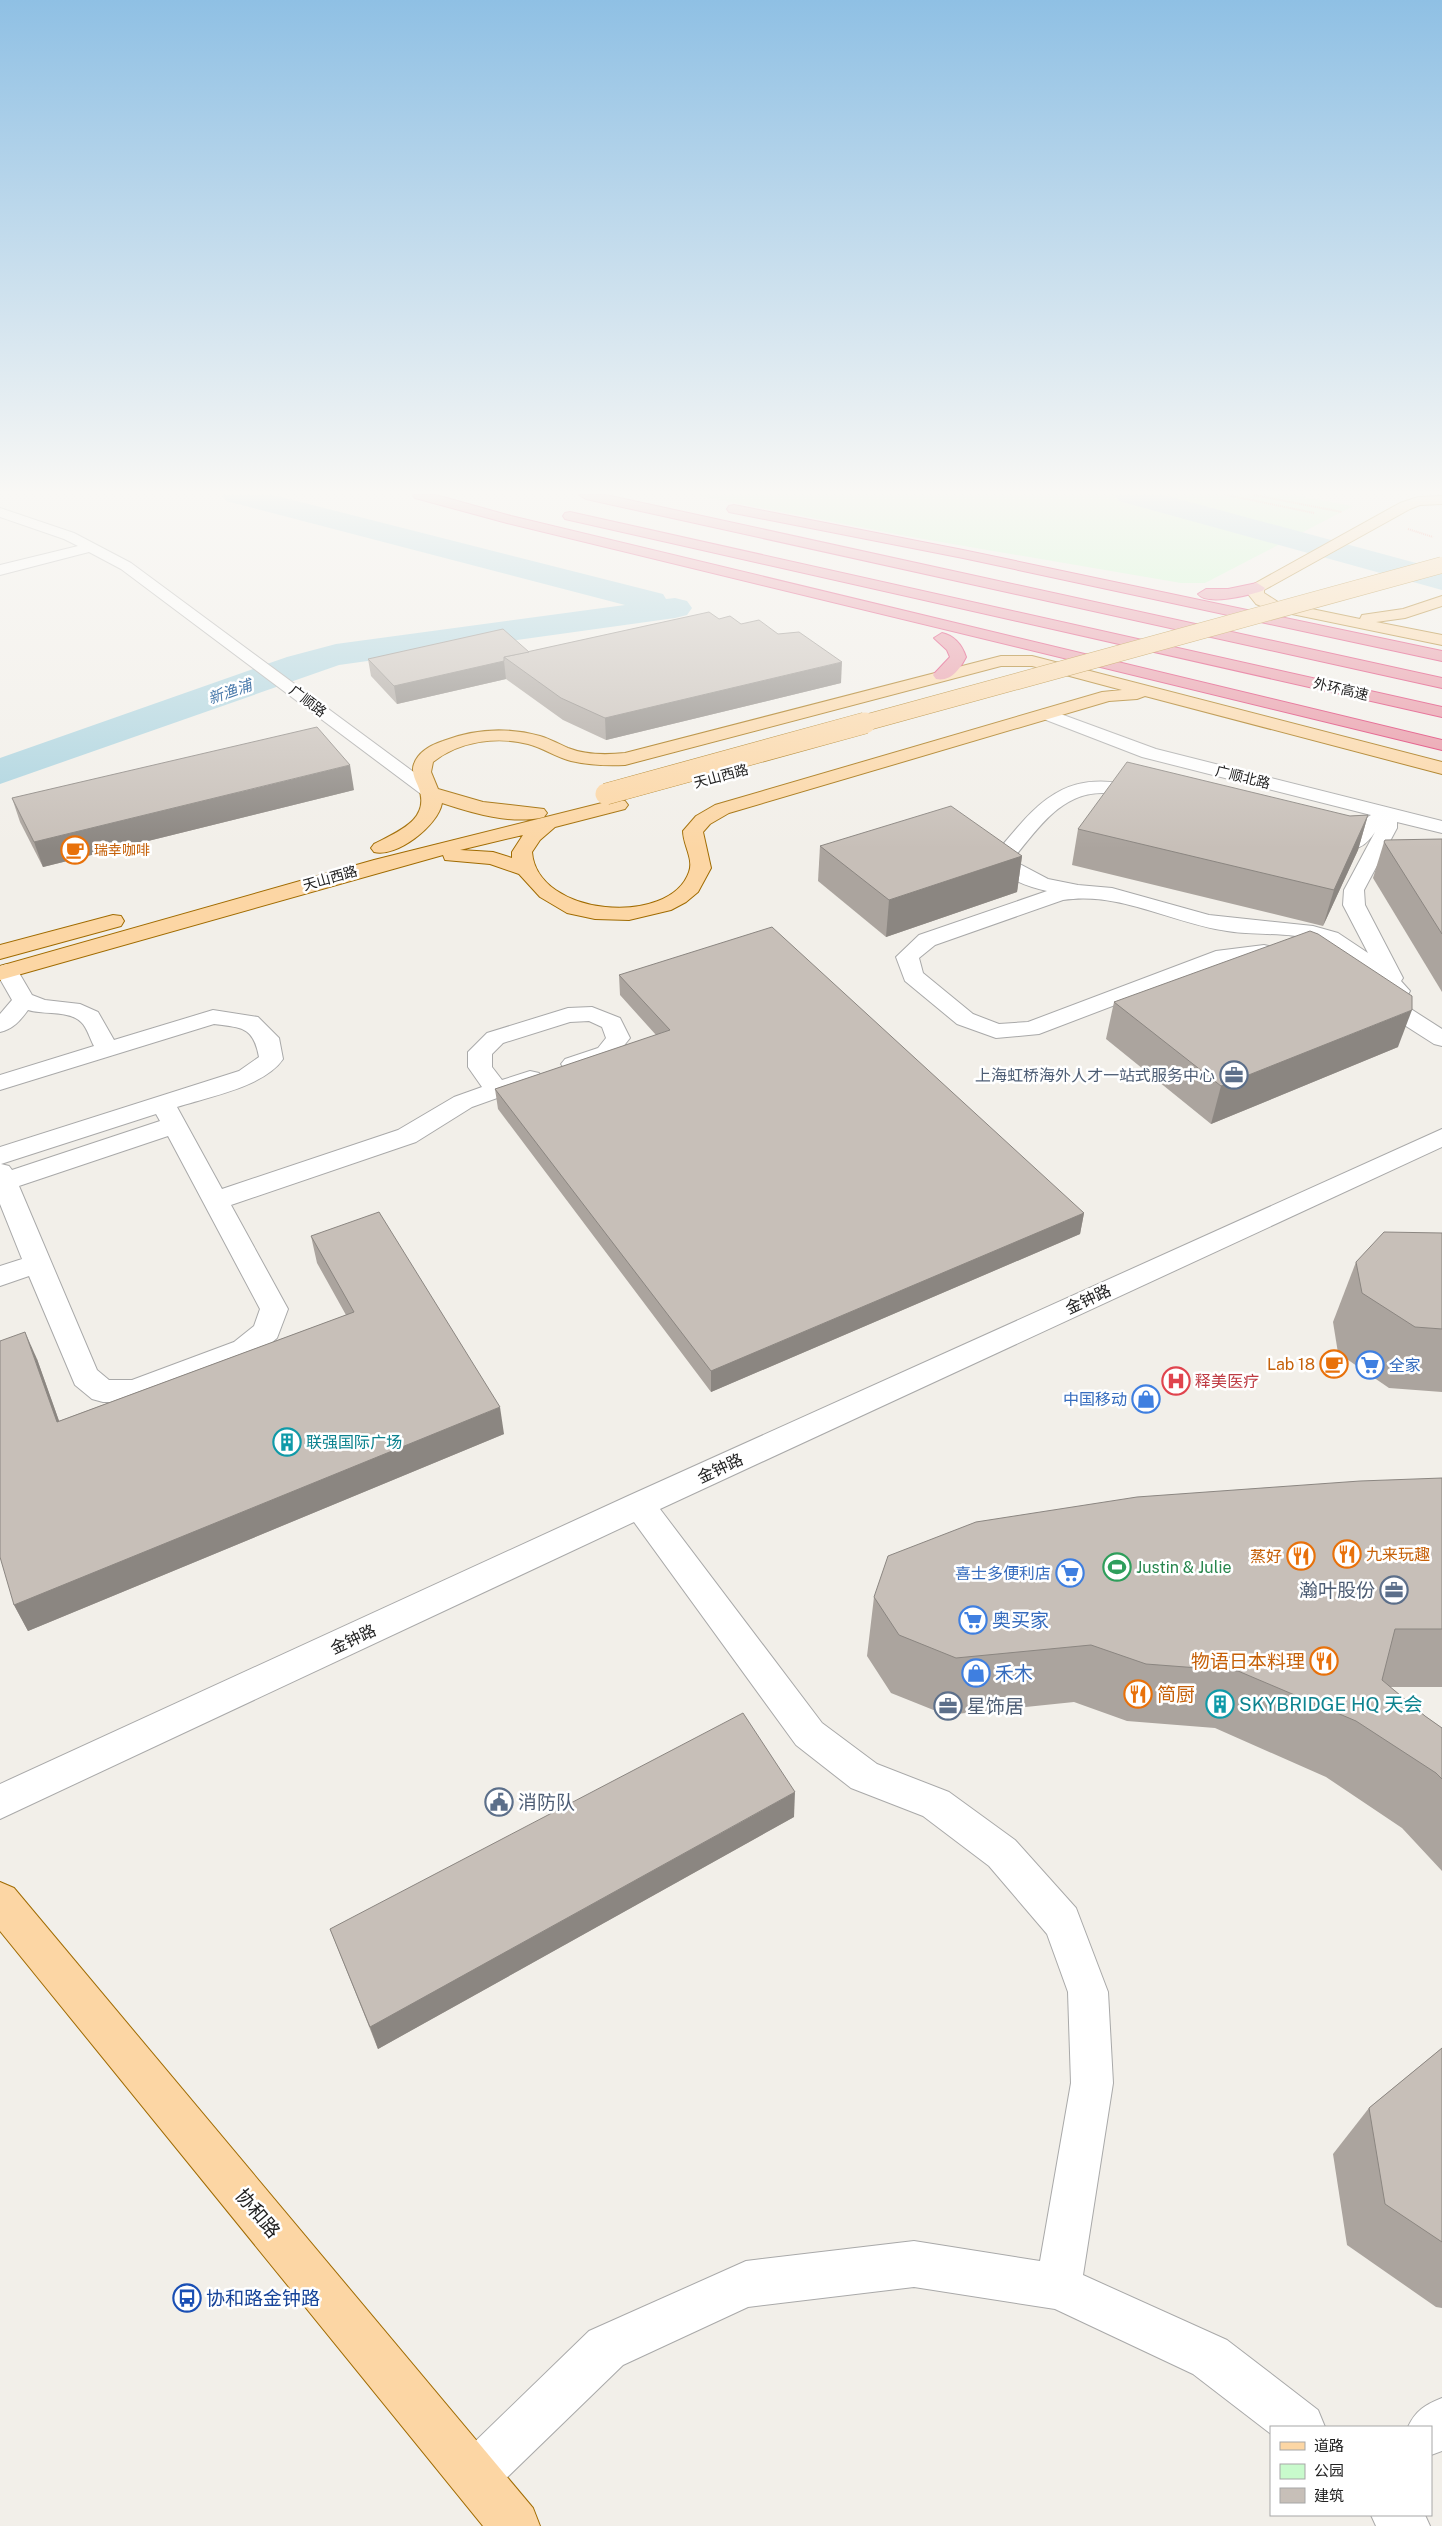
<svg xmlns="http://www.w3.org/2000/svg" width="1442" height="2526" viewBox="0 0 1442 2526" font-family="'Public Sans','Noto Sans SC',sans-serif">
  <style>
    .park { fill: #c8facc }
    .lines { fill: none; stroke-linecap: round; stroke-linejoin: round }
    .river { fill: #aad3df; fill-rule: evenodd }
    .minor-casing { stroke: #a9a9a9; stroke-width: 2 }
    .major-casing { stroke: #a06b00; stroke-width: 2 }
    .highway-casing { stroke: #dc2a67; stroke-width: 2 }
    .path { stroke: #fa8072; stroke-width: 2; stroke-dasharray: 1 1; stroke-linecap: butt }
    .minor { fill: #fff; fill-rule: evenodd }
    .major { fill: #fcd6a4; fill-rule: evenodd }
    .highway { fill: #e892a2; fill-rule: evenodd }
    .major-bridge-far1-casing { stroke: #a06b00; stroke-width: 17; stroke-linecap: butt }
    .major-bridge-casing { stroke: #a06b00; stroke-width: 22; stroke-linecap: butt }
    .major-bridge-far1 { stroke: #fcd6a4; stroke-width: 16 }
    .major-bridge { stroke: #fcd6a4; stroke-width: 21 }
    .wall { fill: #aba49e }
    .shaded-wall { fill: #8b8681 }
    .building { fill: #c7bfb8; stroke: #8b8681 }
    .labels { text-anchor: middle; stroke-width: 5; stroke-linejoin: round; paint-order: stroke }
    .far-street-label { font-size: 14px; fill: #222; stroke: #fff }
    .far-food-label { font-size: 14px; fill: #c56008; stroke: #fff; text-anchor: start }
    .far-water-label { font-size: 15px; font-style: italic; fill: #4a7aab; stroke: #fff }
    .service-label { font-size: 16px; fill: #4e5e75; stroke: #fff; text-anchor: end }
    .street-label { font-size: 16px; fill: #222; stroke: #fff }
    .food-label { font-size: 16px; fill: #c56008; stroke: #fff; text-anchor: end }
    .shop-label { font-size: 16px; fill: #366cbe; stroke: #fff; text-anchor: end }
    .health-label { font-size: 16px; fill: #be3a42; stroke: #fff; text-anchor: start }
    .culture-label { font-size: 16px; fill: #0d838f; stroke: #fff; text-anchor: start }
    .leisure-label { font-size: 16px; fill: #27864d; stroke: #fff; text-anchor: start }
    .near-service-label { font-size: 19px; fill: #4e5e75; stroke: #fff; text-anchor: start }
    .near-shop-label { font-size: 19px; fill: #366cbe; stroke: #fff; text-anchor: start }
    .near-food-label { font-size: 19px; fill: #c56008; stroke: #fff; text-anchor: end }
    .near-culture-label { font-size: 19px; fill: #0d838f; stroke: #fff; text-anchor: start }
    .near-street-label { font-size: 19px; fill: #222; stroke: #fff }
    .near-transit-label { font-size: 19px; fill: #164399; stroke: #fff; text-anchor: start }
  </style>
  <rect width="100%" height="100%" fill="#f2efe9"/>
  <path class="park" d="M 695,495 L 1294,495 L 1353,506 L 1205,583 L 1181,583 L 906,536 Z"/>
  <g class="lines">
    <g class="river">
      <path d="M 222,495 L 273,495 L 663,594 L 666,599 L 675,598 L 687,601 L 692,608 L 687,615 L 675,618 L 339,665 L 0,784 L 0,758 L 287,657 L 336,644 L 625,605 L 226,501 Z"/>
      <path d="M 1115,495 L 1164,495 L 1442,570 L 1442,590 L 1119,501 Z"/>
    </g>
    <g class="minor-casing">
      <g id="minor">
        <path d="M 0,508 L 74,533 L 131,563 L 442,793 L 439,797 L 425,797 L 121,569 L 89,552 L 0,575 L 0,565 L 78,546 L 64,539 L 0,517 Z"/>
        <path d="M 1047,709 L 1156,749 L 1442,821 L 1442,833 L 1397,822 L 1397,828 L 1364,890 L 1365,905 L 1403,978 L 1401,981 L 1410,991 L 1407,996 L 1399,998 L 1391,996 C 1370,977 1348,953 1321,942 C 1292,931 1257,936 1227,931 C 1172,923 1119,891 1063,900 L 935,945 L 919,958 L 923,973 L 973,1014 L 999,1024 L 1028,1022 L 1216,951 L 1264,945 L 1291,951 L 1294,956 L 1291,961 L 1283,963 L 1264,959 L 1228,962 L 1039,1034 L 996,1038 L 957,1024 L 905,981 L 896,957 L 919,935 L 1047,891 C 1028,887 1001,877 990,861 C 998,849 1008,839 1017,828 C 1059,779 1089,774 1151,789 L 1154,793 L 1151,797 C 1137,801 1120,793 1105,793 C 1061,791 1037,830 1012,860 L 1048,879 L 1078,885 L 1112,888 L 1209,915 L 1313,926 L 1338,933 L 1368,953 L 1343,905 L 1344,890 L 1375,832 C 1360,856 1344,850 1320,844 L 1317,840 L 1320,836 L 1327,834 L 1349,838 L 1363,820 L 1371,815 L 1142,757 L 1041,718 L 1038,714 L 1041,710 Z"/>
        <path d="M 7,964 L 15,966 L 32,995 L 45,1000 L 80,1004 L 98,1012 L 114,1040 L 213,1010 L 258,1017 L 279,1038 L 283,1059 C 264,1087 208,1097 177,1107 L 222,1189 L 398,1130 L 454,1097 L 482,1087 L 468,1067 L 468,1052 L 487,1033 L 568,1008 L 592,1007 L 620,1018 L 630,1038 L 614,1058 L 573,1071 L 565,1069 L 561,1064 L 565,1059 L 598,1048 L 606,1038 L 602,1027 L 589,1021 L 570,1022 L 503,1043 L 492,1054 L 492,1067 L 502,1080 L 530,1071 L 539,1073 L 542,1078 L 539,1083 L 472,1107 L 416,1142 L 231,1205 L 288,1309 L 277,1338 L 254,1358 L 145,1399 L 134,1402 L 103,1402 L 92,1399 L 75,1385 L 29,1276 L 0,1286 L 0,1266 L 22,1259 L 0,1204 L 0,1147 L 239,1071 L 259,1057 C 253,1026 242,1028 214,1024 L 0,1090 L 0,1075 L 94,1046 C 90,1039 87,1027 81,1022 C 69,1010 43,1015 28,1010 C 20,1021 13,1029 0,1032 L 0,1014 L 12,1000 L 0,979 L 0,966 ZM 156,1114 L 160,1121 L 12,1170 L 9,1166 L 1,1164 ZM 168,1136 L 260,1309 L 254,1326 L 234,1342 L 132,1380 L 109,1380 L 97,1370 L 19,1186 Z"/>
        <path d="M 1378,991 L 1386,993 L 1442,1029 L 1442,1046 L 1434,1044 L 1370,1003 L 1367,998 L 1370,993 Z"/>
        <path d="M 1442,1129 L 1442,1147 L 660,1509 L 822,1723 L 877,1764 L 949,1792 L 1015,1840 L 1076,1908 L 1108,1992 L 1113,2083 L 1083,2275 L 1227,2340 L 1318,2410 L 1325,2427 L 1271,2427 L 1271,2434 L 1193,2374 L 1055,2309 L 914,2287 L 748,2307 L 623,2365 L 491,2493 L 474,2500 L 457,2493 L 450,2476 L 457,2459 L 589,2331 L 746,2261 L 914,2241 L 1040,2261 L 1071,2083 L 1068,1992 L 1047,1934 L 989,1866 L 923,1816 L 851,1788 L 796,1745 L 634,1522 L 0,1819 L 0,1784 L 628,1496 Z"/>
        <path d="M 1442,2398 L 1442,2451 L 1431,2455 L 1431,2427 L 1408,2427 C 1416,2410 1425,2405 1442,2398 Z"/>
        <path d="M 1371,2515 L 1425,2515 L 1430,2526 L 1376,2526 Z"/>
      </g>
    </g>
    <g class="major-casing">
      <g id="major">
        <path d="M 1442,496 L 1442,504 L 1420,505 L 1410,509 L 1264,590 L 1264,593 L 1278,602 L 1360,619 L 1362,615 L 1403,609 L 1442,596 L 1442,606 L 1405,618 L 1376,622 L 1442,635 L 1442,645 L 1268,609 L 1256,604 L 1248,594 L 1252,585 L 1400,503 L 1418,497 Z"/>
        <path d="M 1001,656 L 1032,656 L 1442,762 L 1442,774 L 1145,696 L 1137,699 L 1109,701 L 729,813 L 710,824 L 703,832 L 711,868 L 698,892 L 686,902 L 671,910 L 629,920 L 595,919 L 567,913 L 540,897 L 519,874 L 490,864 L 445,860 L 443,855 L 0,980 L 0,966 L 374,860 L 618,799 L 625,801 L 628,805 L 625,809 L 555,827 L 540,840 L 532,852 C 537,917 670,927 689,872 C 694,859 683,845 683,831 L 696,816 L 715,805 L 1102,692 L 1122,690 L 1032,666 L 1001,666 L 625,765 C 607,766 589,765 571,761 C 556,757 543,748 528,744 C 497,736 459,741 433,762 L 431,772 L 438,789 L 483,802 L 544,809 L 547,813 L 544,817 C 512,825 472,813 442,803 C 438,826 396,858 374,852 L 371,848 L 374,844 C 399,831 432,819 418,786 C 415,779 411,771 414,764 C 418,752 431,745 443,741 C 474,729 507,727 540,736 C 550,739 559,744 568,748 C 586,755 606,755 625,753 ZM 523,835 L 512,852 L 512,858 L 493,852 L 460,850 Z"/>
        <path d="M 113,915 L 121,916 L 124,921 L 121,926 L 0,959 L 0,945 Z"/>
        <path d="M 0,1882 L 14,1888 L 533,2508 L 540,2526 L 483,2526 L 0,1931 Z"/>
      </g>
    </g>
    <g class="highway-casing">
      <g id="highway">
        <path d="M 413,495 L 436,495 L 511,516 L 1442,740 L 1442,750 L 507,523 L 415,498 Z"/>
        <path d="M 579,495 L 606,495 L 1442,678 L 1442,688 L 586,499 Z"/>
        <path d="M 734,505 L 963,550 L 1442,651 L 1442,661 L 963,558 L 729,512 L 727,509 L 729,506 Z"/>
        <path d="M 570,512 L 1442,707 L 1442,717 L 565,519 L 563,516 L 565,513 Z"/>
        <path d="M 1257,583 L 1265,588 L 1262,591 C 1249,595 1207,606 1198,594 L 1206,589 L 1228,589 Z"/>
        <path d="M 942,633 C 955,636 962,645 966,657 C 960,669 951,682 936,679 L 933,675 L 950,657 L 947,650 L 934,638 Z"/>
      </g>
    </g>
    <g class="path">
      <path d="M 1227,495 L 1314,513"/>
      <path d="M 1254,495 L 1342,512"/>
      <path d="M 1408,529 L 1433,537"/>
    </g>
    <use href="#minor" class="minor"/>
    <use href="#major" class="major"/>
    <use href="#highway" class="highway"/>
    <g class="major-bridge-far1-casing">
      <path id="major-bridge-far1" d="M 861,724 L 1442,565"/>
    </g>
    <g class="major-bridge-casing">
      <path id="major-bridge" d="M 606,794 L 865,723"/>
    </g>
    <use href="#major-bridge-far1" class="major-bridge-far1"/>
    <use href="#major-bridge" class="major-bridge"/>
  </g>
  <g class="wall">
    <path d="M 719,619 L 741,624 L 841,683 L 606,740 L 563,720 L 506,679 L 397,704 L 371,676 L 368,659 L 529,652 Z"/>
    <path d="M 354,790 L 43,867 L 20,822 L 12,798 Z"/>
    <path d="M 1368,815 L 1358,850 L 1323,926 L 1072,865 L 1078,829 Z"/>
    <path d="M 1442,839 L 1442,992 L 1373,878 L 1384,842 Z"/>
    <path d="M 820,846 L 1022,856 L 1017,892 L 886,937 L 818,881 Z"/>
    <path d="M 619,975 L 1084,1213 L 1080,1234 L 711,1392 L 498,1109 L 495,1089 L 656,1035 L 620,995 Z"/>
    <path d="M 1114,1002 L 1398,1047 L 1211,1124 L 1106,1039 Z"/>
    <path d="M 1442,1233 L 1442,1392 L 1389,1388 L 1338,1353 L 1333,1322 L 1356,1262 Z"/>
    <path d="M 311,1236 L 504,1434 L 28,1631 L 14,1605 L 37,1359 L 59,1421 L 346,1315 L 317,1263 Z"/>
    <path d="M 1442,1478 L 1442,1687 L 1390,1687 L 1425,1716 L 1442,1728 L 1442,1871 L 1402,1828 L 1326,1777 L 1215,1728 L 1127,1721 L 1074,1702 L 946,1715 L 891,1693 L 867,1656 L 874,1597 Z"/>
    <path d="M 794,1817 L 378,2049 L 330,1929 Z"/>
    <path d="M 1442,2048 L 1442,2308 L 1436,2307 L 1347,2245 L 1333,2154 L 1369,2108 Z"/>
  </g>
  <g class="shaded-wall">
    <path d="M 504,661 L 506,679 L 397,704 L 394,686 Z"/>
    <path d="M 842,662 L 841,683 L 606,740 L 605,718 Z"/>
    <path d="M 350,765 L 354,790 L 43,867 L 34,842 Z"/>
    <path d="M 1368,815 L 1358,850 L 1323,926 L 1334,890 Z"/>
    <path d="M 1022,856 L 1017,892 L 886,937 L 889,900 Z"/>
    <path d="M 1412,1010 L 1398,1047 L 1211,1124 L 1221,1086 Z"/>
    <path d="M 1084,1213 L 1080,1234 L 711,1392 L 711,1371 Z"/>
    <path d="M 25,1332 L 37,1359 L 69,1449 L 57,1422 Z"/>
    <path d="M 500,1407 L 504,1434 L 28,1631 L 14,1605 Z"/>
    <path d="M 795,1792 L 794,1817 L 378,2049 L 370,2027 Z"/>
  </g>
  <g class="building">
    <path d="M 709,612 L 719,619 L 730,616 L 741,624 L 759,620 L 778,634 L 799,632 L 842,662 L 605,718 L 561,698 L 504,657 Z"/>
    <path d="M 503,629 L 529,652 L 504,657 L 504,661 L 394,686 L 368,659 Z"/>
    <path d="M 317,727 L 350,765 L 34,842 L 12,798 Z"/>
    <path d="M 1127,762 L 1350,816 L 1368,815 L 1334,890 L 1078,829 Z"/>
    <path d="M 951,806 L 1022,856 L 889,900 L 820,846 Z"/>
    <path d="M 1442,839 L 1442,934 L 1384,842 L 1385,840 Z"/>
    <path d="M 772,927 L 1084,1213 L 711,1371 L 495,1089 L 670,1030 L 619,975 Z"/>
    <path d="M 1310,931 L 1318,934 L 1412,996 L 1412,1010 L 1221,1086 L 1114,1002 Z"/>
    <path d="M 379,1212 L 500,1407 L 14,1605 L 0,1557 L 0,1341 L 25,1332 L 57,1422 L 354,1312 L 311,1236 Z"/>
    <path d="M 1384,1232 L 1442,1233 L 1442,1329 L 1415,1327 L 1362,1293 L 1356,1262 Z"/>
    <path d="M 1442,1478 L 1442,1629 L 1395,1629 L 1382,1680 L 1425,1716 L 1442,1728 L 1442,1779 L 1436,1773 L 1356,1721 L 1238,1671 L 1146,1664 L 1091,1645 L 956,1658 L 899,1635 L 874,1597 L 888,1556 L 976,1522 L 1137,1497 L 1360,1481 Z"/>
    <path d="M 743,1713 L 795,1792 L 370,2027 L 330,1929 Z"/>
    <path d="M 1442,2048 L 1442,2242 L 1385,2204 L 1369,2108 Z"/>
  </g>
  <linearGradient id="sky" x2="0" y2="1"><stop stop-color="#8fc0e4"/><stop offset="0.58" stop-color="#f9f8f5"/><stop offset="1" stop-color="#f9f8f5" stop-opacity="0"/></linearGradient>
  <rect width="1442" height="849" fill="url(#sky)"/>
  <defs>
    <g id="cafe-ring" transform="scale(1.4375)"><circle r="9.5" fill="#fff" stroke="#e8710a" stroke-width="1.5"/><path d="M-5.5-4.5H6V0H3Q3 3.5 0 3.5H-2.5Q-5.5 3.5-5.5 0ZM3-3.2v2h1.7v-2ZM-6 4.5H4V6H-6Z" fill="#e8710a"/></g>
    <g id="office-ring" transform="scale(1.4375)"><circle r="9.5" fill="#fff" stroke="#5c6f8a" stroke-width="1.5"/><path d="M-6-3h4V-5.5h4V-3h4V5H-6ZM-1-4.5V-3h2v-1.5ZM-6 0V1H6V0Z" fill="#5c6f8a"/></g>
    <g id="supermarket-ring" transform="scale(1.4375)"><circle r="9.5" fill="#fff" stroke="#3f7fe0" stroke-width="1.5"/><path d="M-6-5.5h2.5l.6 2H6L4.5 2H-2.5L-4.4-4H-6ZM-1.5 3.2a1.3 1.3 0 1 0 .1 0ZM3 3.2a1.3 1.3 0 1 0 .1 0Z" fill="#3f7fe0"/></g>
    <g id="hospital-ring" transform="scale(1.4375)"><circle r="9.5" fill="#fff" stroke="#e0444e" stroke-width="1.5"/><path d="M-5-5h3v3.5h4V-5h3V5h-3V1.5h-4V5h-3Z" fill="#e0444e"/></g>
    <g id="shop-ring" transform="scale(1.4375)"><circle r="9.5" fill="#fff" stroke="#3f7fe0" stroke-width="1.5"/><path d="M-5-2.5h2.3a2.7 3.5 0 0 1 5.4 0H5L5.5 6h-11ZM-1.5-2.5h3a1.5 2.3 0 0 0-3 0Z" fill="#3f7fe0"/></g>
    <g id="building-ring" transform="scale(1.4375)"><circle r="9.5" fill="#fff" stroke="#0f9aa8" stroke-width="1.5"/><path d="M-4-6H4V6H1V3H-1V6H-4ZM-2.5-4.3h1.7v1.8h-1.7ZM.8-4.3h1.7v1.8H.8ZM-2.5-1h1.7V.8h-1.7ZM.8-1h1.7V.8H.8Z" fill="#0f9aa8"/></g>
    <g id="restaurant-ring" transform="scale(1.4375)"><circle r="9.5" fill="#fff" stroke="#e8710a" stroke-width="1.5"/><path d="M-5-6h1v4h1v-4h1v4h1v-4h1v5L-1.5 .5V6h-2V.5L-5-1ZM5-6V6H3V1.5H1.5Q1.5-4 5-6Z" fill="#e8710a"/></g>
    <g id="stadium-ring" transform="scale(1.4375)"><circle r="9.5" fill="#fff" stroke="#2e9e5b" stroke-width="1.5"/><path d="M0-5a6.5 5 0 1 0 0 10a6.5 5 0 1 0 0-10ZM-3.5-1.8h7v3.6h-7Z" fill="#2e9e5b"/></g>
    <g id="civic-ring" transform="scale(1.4375)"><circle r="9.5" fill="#fff" stroke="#5c6f8a" stroke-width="1.5"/><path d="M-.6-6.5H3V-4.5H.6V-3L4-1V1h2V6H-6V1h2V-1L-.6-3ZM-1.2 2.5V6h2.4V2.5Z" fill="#5c6f8a"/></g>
    <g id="bus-ring" transform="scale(1.4375)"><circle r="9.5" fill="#fff" stroke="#1a4fb4" stroke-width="1.5"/><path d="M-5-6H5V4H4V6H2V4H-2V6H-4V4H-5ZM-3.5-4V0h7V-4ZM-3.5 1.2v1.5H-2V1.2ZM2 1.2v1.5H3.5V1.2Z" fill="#1a4fb4"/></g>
  </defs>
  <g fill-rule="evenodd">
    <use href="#cafe-ring" x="75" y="850"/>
    <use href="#office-ring" x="1234" y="1075"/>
    <use href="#cafe-ring" x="1334" y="1364"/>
    <use href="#supermarket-ring" x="1370" y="1365"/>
    <use href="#hospital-ring" x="1176" y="1381"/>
    <use href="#shop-ring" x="1146" y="1399"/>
    <use href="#building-ring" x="287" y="1442"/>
    <use href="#restaurant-ring" x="1347" y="1554"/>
    <use href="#restaurant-ring" x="1301" y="1556"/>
    <use href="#stadium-ring" x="1117" y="1567"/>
    <use href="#supermarket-ring" x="1070" y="1573"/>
    <use href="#office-ring" x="1394" y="1590"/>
    <use href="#supermarket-ring" x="973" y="1620"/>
    <use href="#restaurant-ring" x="1324" y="1661"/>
    <use href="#shop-ring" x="976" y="1673"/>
    <use href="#restaurant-ring" x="1138" y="1694"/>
    <use href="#building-ring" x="1220" y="1704"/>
    <use href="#office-ring" x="948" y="1706"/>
    <use href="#civic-ring" x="499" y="1802"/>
    <use href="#bus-ring" x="187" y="2298"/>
  </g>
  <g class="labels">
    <g class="far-street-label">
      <text transform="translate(1341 689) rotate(13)" y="5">外环高速</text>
      <text transform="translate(308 701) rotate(37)" y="5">广顺路</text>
      <text transform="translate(721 776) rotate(-15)" y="5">天山西路</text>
      <text transform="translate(1243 777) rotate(14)" y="5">广顺北路</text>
      <text transform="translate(330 878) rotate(-16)" y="5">天山西路</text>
    </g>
    <g class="far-food-label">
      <text x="94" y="855">瑞幸咖啡</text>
    </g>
    <g class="far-water-label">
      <text transform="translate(230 692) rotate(-19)" y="5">新渔浦</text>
    </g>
    <g class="service-label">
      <text x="1215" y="1081">上海虹桥海外人才一站式服务中心</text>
    </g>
    <g class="street-label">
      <text transform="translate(1088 1299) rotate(-25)" y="6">金钟路</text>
      <text transform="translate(720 1468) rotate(-25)" y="6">金钟路</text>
      <text transform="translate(353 1639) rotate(-25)" y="6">金钟路</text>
    </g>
    <g class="food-label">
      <text x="1315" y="1370">Lab 18</text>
      <text x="1366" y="1560" text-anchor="start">九来玩趣</text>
      <text x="1282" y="1562">蒸好</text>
    </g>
    <g class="shop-label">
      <text x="1389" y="1371" text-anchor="start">全家</text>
      <text x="1127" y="1405">中国移动</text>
      <text x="1051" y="1579">喜士多便利店</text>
    </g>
    <g class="health-label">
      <text x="1195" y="1387">释美医疗</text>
    </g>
    <g class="culture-label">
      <text x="306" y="1448">联强国际广场</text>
    </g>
    <g class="leisure-label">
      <text x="1136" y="1573">Justin &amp; Julie</text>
    </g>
    <g class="near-service-label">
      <text x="1375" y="1597" text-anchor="end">瀚叶股份</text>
      <text x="967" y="1713">星饰居</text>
      <text x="518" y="1809">消防队</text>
    </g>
    <g class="near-shop-label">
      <text x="992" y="1627">奥买家</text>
      <text x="995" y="1680">禾木</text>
    </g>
    <g class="near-food-label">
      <text x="1305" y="1668">物语日本料理</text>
      <text x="1157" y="1701" text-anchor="start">简厨</text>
    </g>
    <g class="near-culture-label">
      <text x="1239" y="1711">SKYBRIDGE HQ 天会</text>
    </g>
    <g class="near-street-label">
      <text transform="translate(258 2213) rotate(50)" y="7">协和路</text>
    </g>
    <g class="near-transit-label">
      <text x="206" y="2305">协和路金钟路</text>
    </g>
  </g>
  <rect x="1270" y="2426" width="162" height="90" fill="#ffffff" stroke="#a7a7a7"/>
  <rect x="1280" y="2442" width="25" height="8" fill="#fcd6a4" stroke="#a7a7a7"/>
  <text x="1314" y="2451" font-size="15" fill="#222222">道路</text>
  <rect x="1280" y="2464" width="25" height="15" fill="#c8facc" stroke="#a7a7a7"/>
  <text x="1314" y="2476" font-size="15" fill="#222222">公园</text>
  <rect x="1280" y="2488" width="25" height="15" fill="#c7bfb8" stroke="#a7a7a7"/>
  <text x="1314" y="2501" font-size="15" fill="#222222">建筑</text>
</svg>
